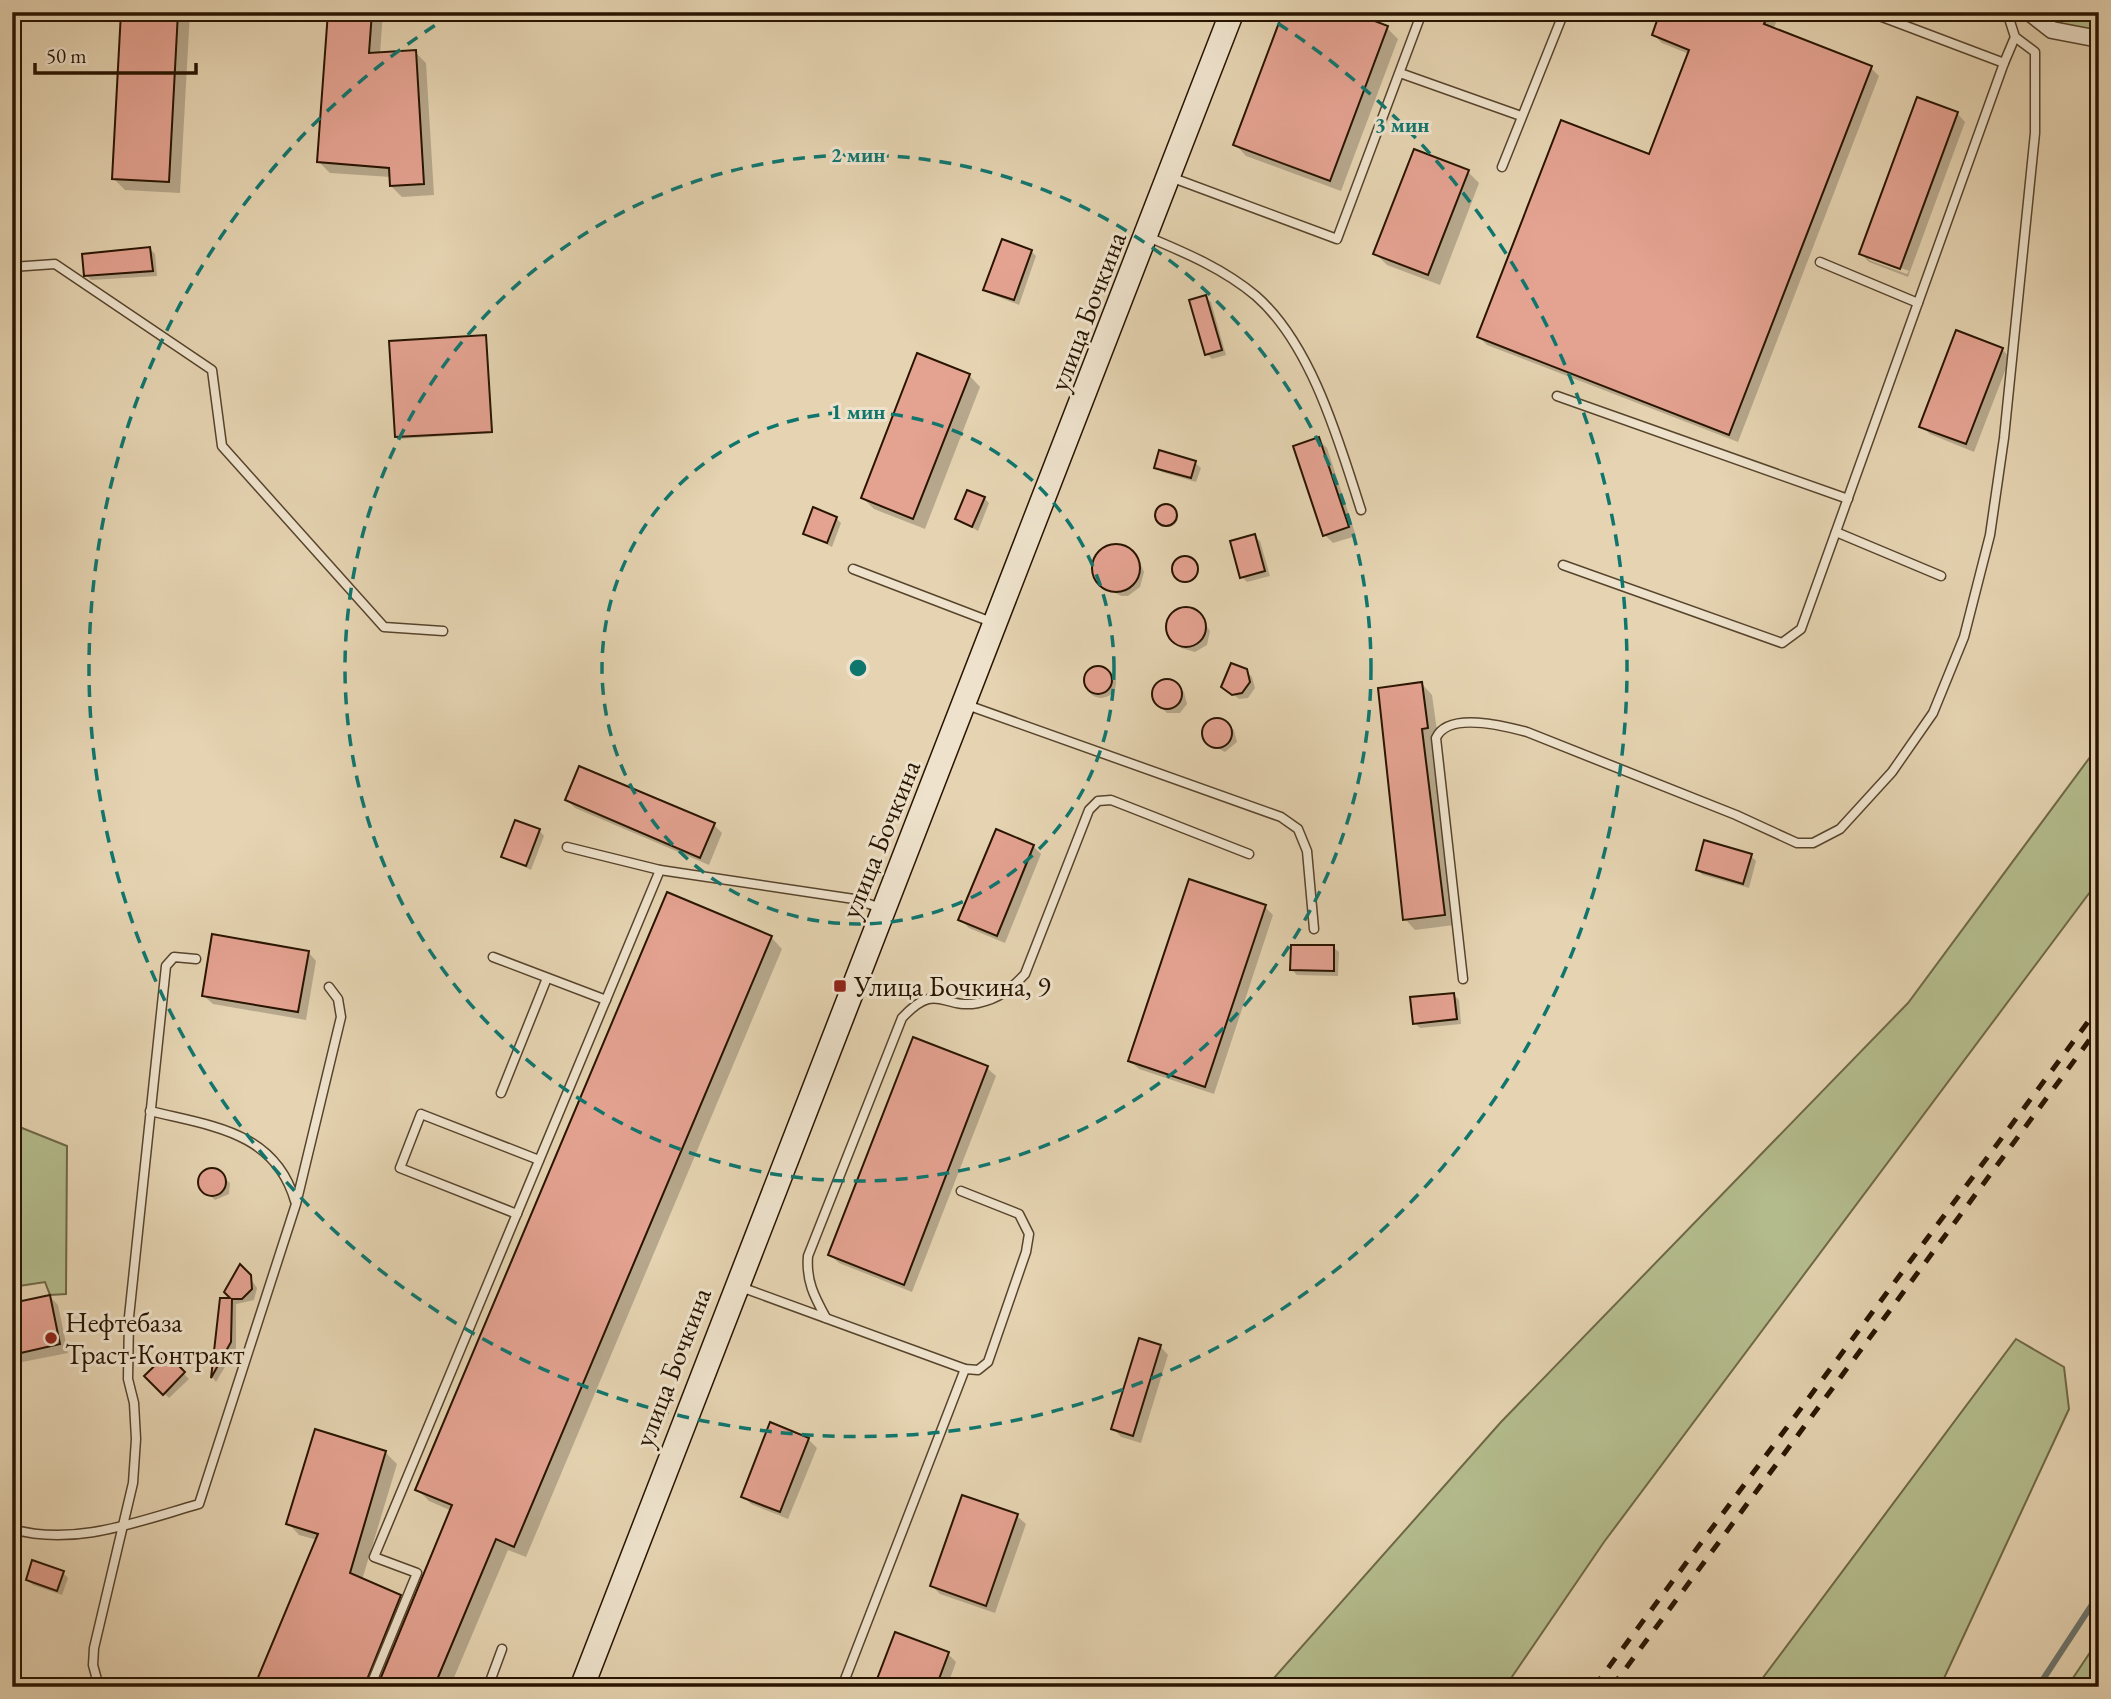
<svg xmlns="http://www.w3.org/2000/svg" width="2111" height="1699" viewBox="0 0 2111 1699" font-family="'EB Garamond',serif">
  <style>
    .green { fill: #b4bc8d; stroke: #6e6846; stroke-width: 2 }
    .shadow { fill: #0003; fill-rule: evenodd }
    .lines { fill: none; stroke-linecap: round; stroke-linejoin: round }
    .stream { stroke: #6c756d; stroke-width: 6 }
    .building { fill: #e4a291; stroke: #281400; stroke-width: 2 }
    .lane-casing { stroke: #57442c; stroke-width: 11 }
    .street-casing { stroke: #57442c; stroke-width: 19 }
    .secondary-casing { stroke: #281400; stroke-width: 26 }
    .lane { stroke: #eee2cc; stroke-width: 8 }
    .street { stroke: #eee2cc; stroke-width: 16 }
    .secondary { stroke: #eee2cc; stroke-width: 23 }
    .rail { stroke: #281400; stroke-width: 5; stroke-dasharray: 12 12; stroke-linecap: butt }
    .ring { fill: none; stroke: #0f766e; stroke-width: 3.5; stroke-dasharray: 12 9 }
    .poi-dot { fill: #8f2418; stroke: #eee2cc; stroke-width: 2.5 }
    .labels { text-anchor: middle; stroke-width: 6; stroke-linejoin: round; paint-order: stroke }
    .street-label { font-size: 28px; fill: #281400; stroke: #eee2cc }
    .poi-label { font-size: 28px; fill: #281400; stroke: #eee2cc; text-anchor: start }
    .centre { fill: #0f766e; stroke: #eee2cc; stroke-width: 3.5 }
    .ring-label { font-size: 21px; text-anchor: middle; font-weight: bold; fill: #0f766e; stroke: #eee2cc; stroke-width: 6; stroke-linejoin: round; paint-order: stroke }
  </style>
  <rect width="100%" height="100%" fill="#e5d3b1"/>
  <filter id="stains"><feTurbulence type="fractalNoise" baseFrequency=".00286" numOctaves="4"/><feColorMatrix values="0 0 0 0 .2 0 0 0 0 .09 0 0 0 0 .02 0 0 0 .5 -.17"/></filter>
  <radialGradient id="worn" r=".72"><stop offset=".6" stop-color="#630" stop-opacity="0"/><stop offset="1" stop-color="#630" stop-opacity=".3"/></radialGradient>
  <g class="green">
    <path d="M 2047,12 L 2099,12 L 2099,31 L 2064,25 Z"/>
    <path d="M 2099,745 L 2099,880 L 1604,1542 L 1505,1687 L 1266,1687 L 1501,1422 L 1908,1003 Z"/>
    <path d="M 12,1124 L 67,1146 L 66,1294 L 50,1295 L 45,1282 L 12,1287 Z"/>
    <path d="M 2016,1339 L 2064,1367 L 2069,1409 L 1940,1687 L 1756,1687 Z"/>
    <path d="M 2099,1639 L 2099,1687 L 2067,1687 Z"/>
  </g>
  <g class="shadow">
    <path d="M 123,12 L 190,12 L 180,193 L 125,190 L 114,179 Z"/>
    <path d="M 312,12 L 383,12 L 380,54 L 415,52 L 426,63 L 434,195 L 402,197 L 391,186 L 391,177 L 330,173 L 319,162 L 330,14 Z"/>
    <path d="M 1662,12 L 1780,12 L 1773,30 L 1871,68 L 1879,76 L 1738,442 L 1487,345 L 1479,337 L 1650,156 L 1689,54 L 1662,43 L 1654,35 Z"/>
    <path d="M 1387,28 L 1398,39 L 1341,191 L 1246,156 L 1235,144 Z"/>
    <path d="M 1957,113 L 1965,122 L 1908,277 L 1869,262 L 1861,254 ZM 1869,256 L 1909,271 L 1907,274 L 1869,260 Z"/>
    <path d="M 1468,172 L 1479,183 L 1440,285 L 1387,265 L 1375,253 Z"/>
    <path d="M 150,249 L 155,254 L 157,276 L 91,280 L 86,275 Z"/>
    <path d="M 1031,251 L 1036,256 L 1019,305 L 991,294 L 985,289 Z"/>
    <path d="M 1205,297 L 1211,302 L 1226,355 L 1212,359 L 1207,354 Z"/>
    <path d="M 486,337 L 493,433 L 398,439 L 396,437 Z"/>
    <path d="M 2002,349 L 2010,358 L 1974,452 L 1930,434 L 1921,426 Z"/>
    <path d="M 969,375 L 980,387 L 925,529 L 874,509 L 863,498 Z"/>
    <path d="M 1318,439 L 1327,448 L 1356,536 L 1333,543 L 1325,535 Z"/>
    <path d="M 1195,463 L 1201,468 L 1196,482 L 1162,472 L 1156,467 Z"/>
    <path d="M 984,498 L 989,503 L 978,531 L 957,519 Z"/>
    <circle cx="1168" cy="517" r="10"/>
    <path d="M 836,518 L 841,523 L 832,547 L 805,533 Z"/>
    <path d="M 1254,536 L 1260,541 L 1270,576 L 1247,582 L 1242,577 Z"/>
    <path d="M 1118,545 L 1138,558 L 1144,572 L 1140,587 L 1128,596 L 1121,596 L 1101,585 L 1094,569 L 1098,555 L 1110,546 Z"/>
    <circle cx="1187" cy="571" r="11"/>
    <path d="M 1187,608 L 1197,612 L 1210,631 L 1207,645 L 1195,652 L 1181,648 L 1168,630 L 1171,617 Z"/>
    <circle cx="1101" cy="683" r="15"/>
    <path d="M 1246,671 L 1252,677 L 1255,688 L 1248,698 L 1239,699 L 1226,688 Z"/>
    <path d="M 1167,681 L 1184,692 L 1187,704 L 1180,713 L 1167,713 L 1157,703 L 1153,691 L 1156,686 Z"/>
    <path d="M 1422,684 L 1432,695 L 1438,738 L 1432,739 L 1454,925 L 1415,930 L 1405,919 L 1386,763 L 1389,763 Z"/>
    <path d="M 1220,718 L 1234,730 L 1237,742 L 1225,752 L 1207,742 L 1204,730 L 1211,721 Z"/>
    <path d="M 567,800 L 714,825 L 722,833 L 709,865 L 575,808 Z"/>
    <path d="M 539,830 L 544,836 L 531,870 L 503,856 Z"/>
    <path d="M 1033,846 L 1041,854 L 1005,943 L 969,928 L 961,920 Z"/>
    <path d="M 1751,856 L 1756,861 L 1749,888 L 1703,875 L 1697,870 Z"/>
    <path d="M 1265,907 L 1273,915 L 1214,1094 L 1139,1069 L 1130,1061 Z"/>
    <path d="M 771,937 L 782,949 L 526,1557 L 508,1550 L 450,1687 L 256,1687 L 317,1540 L 299,1535 L 288,1523 L 316,1431 L 386,1453 L 397,1464 L 362,1580 L 400,1596 L 412,1608 L 452,1511 L 429,1501 L 417,1489 Z"/>
    <path d="M 1333,947 L 1339,952 L 1338,976 L 1297,975 L 1292,970 Z"/>
    <path d="M 308,952 L 316,961 L 306,1020 L 213,1004 L 204,996 Z"/>
    <path d="M 1454,995 L 1459,1000 L 1461,1024 L 1420,1028 L 1415,1023 Z"/>
    <path d="M 914,1039 L 987,1068 L 996,1076 L 912,1292 L 839,1263 L 830,1255 Z"/>
    <path d="M 215,1170 L 230,1183 L 229,1194 L 215,1200 L 201,1187 L 201,1176 Z"/>
    <path d="M 245,1271 L 257,1288 L 254,1300 L 236,1304 L 236,1348 L 216,1382 L 212,1377 L 221,1299 L 234,1300 L 226,1292 Z"/>
    <path d="M 50,1297 L 58,1305 L 68,1353 L 12,1364 L 12,1305 Z"/>
    <path d="M 1160,1346 L 1168,1355 L 1141,1443 L 1121,1437 L 1113,1428 Z"/>
    <path d="M 167,1356 L 189,1379 L 169,1398 L 147,1376 Z"/>
    <path d="M 808,1439 L 817,1448 L 788,1519 L 751,1504 L 743,1496 Z"/>
    <path d="M 963,1497 L 1017,1516 L 1026,1524 L 995,1613 L 940,1594 L 932,1586 Z"/>
    <path d="M 63,1573 L 68,1578 L 62,1595 L 33,1585 L 28,1580 Z"/>
    <path d="M 948,1654 L 956,1662 L 947,1687 L 876,1687 Z"/>
  </g>
  <g class="lines">
    <path class="stream" d="M 2038,1687 L 2099,1594"/>
  </g>
  <g class="building">
    <path d="M 121,12 L 178,12 L 169,182 L 112,179 Z"/>
    <path d="M 328,12 L 372,12 L 369,53 L 416,50 L 424,184 L 390,186 L 389,168 L 317,162 Z"/>
    <path d="M 1283,12 L 1351,12 L 1388,26 L 1330,181 L 1233,145 Z"/>
    <path d="M 1660,12 L 1769,12 L 1764,24 L 1872,66 L 1729,435 L 1477,337 L 1561,120 L 1649,154 L 1689,50 L 1652,35 Z"/>
    <path d="M 1917,97 L 1958,112 L 1900,269 L 1859,254 Z"/>
    <path d="M 1414,149 L 1469,170 L 1428,275 L 1373,254 Z"/>
    <path d="M 1002,239 L 1032,250 L 1014,300 L 983,290 Z"/>
    <path d="M 150,247 L 153,271 L 84,276 L 82,254 Z"/>
    <path d="M 1206,295 L 1222,350 L 1205,355 L 1189,300 Z"/>
    <path d="M 1956,330 L 2003,348 L 1966,444 L 1919,427 Z"/>
    <path d="M 486,335 L 492,432 L 395,437 L 389,341 Z"/>
    <path d="M 917,353 L 970,374 L 913,519 L 861,498 Z"/>
    <path d="M 1319,437 L 1349,527 L 1323,536 L 1293,446 Z"/>
    <path d="M 1159,450 L 1196,461 L 1191,478 L 1154,468 Z"/>
    <path d="M 967,490 L 985,497 L 972,527 L 955,519 Z"/>
    <circle cx="1166" cy="515" r="11"/>
    <path d="M 813,507 L 837,517 L 827,543 L 803,534 Z"/>
    <path d="M 1255,534 L 1265,571 L 1240,578 L 1230,541 Z"/>
    <circle cx="1116" cy="568" r="24"/>
    <circle cx="1185" cy="569" r="13"/>
    <circle cx="1186" cy="627" r="20"/>
    <path d="M 1231,663 L 1247,669 L 1250,682 L 1242,693 L 1232,695 L 1221,687 Z"/>
    <circle cx="1098" cy="680" r="14"/>
    <circle cx="1167" cy="694" r="15"/>
    <path d="M 1422,682 L 1428,728 L 1422,729 L 1445,915 L 1403,920 L 1378,688 Z"/>
    <circle cx="1217" cy="733" r="15"/>
    <path d="M 579,766 L 715,823 L 700,858 L 565,800 Z"/>
    <path d="M 515,820 L 540,829 L 526,866 L 501,857 Z"/>
    <path d="M 996,829 L 1034,845 L 997,936 L 958,920 Z"/>
    <path d="M 1704,840 L 1752,854 L 1743,884 L 1696,870 Z"/>
    <path d="M 1189,879 L 1266,905 L 1205,1087 L 1128,1061 Z"/>
    <path d="M 667,892 L 772,936 L 514,1547 L 496,1539 L 434,1687 L 377,1687 L 452,1505 L 415,1490 Z"/>
    <path d="M 212,934 L 309,951 L 298,1012 L 202,996 Z"/>
    <path d="M 1291,945 L 1334,945 L 1334,971 L 1290,970 Z"/>
    <path d="M 1454,993 L 1457,1019 L 1413,1024 L 1410,997 Z"/>
    <path d="M 913,1037 L 988,1066 L 904,1285 L 828,1255 Z"/>
    <circle cx="212" cy="1182" r="14"/>
    <path d="M 240,1264 L 251,1275 L 252,1289 L 242,1299 L 232,1299 L 231,1342 L 211,1378 L 220,1298 L 230,1298 L 224,1292 Z"/>
    <path d="M 50,1295 L 60,1344 L 12,1355 L 12,1303 Z"/>
    <path d="M 1139,1338 L 1161,1345 L 1133,1436 L 1111,1429 Z"/>
    <path d="M 167,1354 L 185,1372 L 163,1395 L 144,1376 Z"/>
    <path d="M 770,1422 L 809,1438 L 780,1512 L 741,1497 Z"/>
    <path d="M 315,1429 L 386,1451 L 350,1573 L 401,1595 L 364,1687 L 254,1687 L 318,1534 L 286,1524 Z"/>
    <path d="M 962,1495 L 1018,1514 L 986,1606 L 930,1586 Z"/>
    <path d="M 32,1560 L 64,1571 L 57,1591 L 26,1580 Z"/>
    <path d="M 895,1632 L 949,1652 L 936,1687 L 874,1687 Z"/>
  </g>
  <g class="lines">
    <g class="lane-casing">
      <g id="lane">
        <path d="M 1869,12 L 2004,63 L 2015,37"/>
        <path d="M 1400,73 L 1521,116"/>
        <path d="M 1502,167 L 1564,12"/>
        <path d="M 1173,178 L 1337,239 L 1422,12"/>
        <path d="M 1148,237 C 1186,253 1224,269 1256,296 C 1312,345 1339,442 1361,510"/>
        <path d="M 1820,262 L 1918,303"/>
        <path d="M 12,267 L 55,264 L 212,370 L 222,446 L 384,627 L 443,631"/>
        <path d="M 1557,396 L 1848,499"/>
        <path d="M 1836,532 L 1941,576"/>
        <path d="M 1563,565 L 1782,643 L 1801,629 L 2004,63"/>
        <path d="M 853,569 L 994,623"/>
        <path d="M 967,705 L 1281,817 L 1298,829 L 1307,851 L 1314,929"/>
        <path d="M 567,847 L 660,870"/>
        <path d="M 493,957 L 606,1000"/>
        <path d="M 1463,979 L 1436,738 C 1448,711 1505,726 1527,732 L 1736,815 L 1797,843 L 1813,843 L 1840,829 L 1892,772 L 1933,713 L 1964,637 L 1990,535 L 2004,438 L 2035,133 L 2035,52 L 2015,37 L 2007,12"/>
        <path d="M 501,1093 L 547,978"/>
        <path d="M 150,1111 C 210,1126 275,1131 295,1201"/>
        <path d="M 517,1214 L 400,1168 L 421,1114 L 539,1160"/>
        <path d="M 738,1286 L 965,1369 L 978,1370 L 988,1362 L 1026,1252 L 1029,1234 L 1019,1214 L 961,1191"/>
        <path d="M 826,1318 C 814,1296 806,1281 808,1256 L 902,1018 C 937,980 942,1010 978,1003 C 999,999 1012,988 1025,974 L 1089,810 L 1098,801 L 1111,800 L 1249,854"/>
        <path d="M 12,1529 C 75,1547 139,1521 199,1504 L 296,1204 L 341,1017 L 338,999 L 329,987"/>
        <path d="M 99,1687 L 93,1665 L 94,1648 L 133,1483 L 136,1439 L 134,1403 L 128,1379 L 129,1317 L 166,966 L 174,957 L 196,959"/>
        <path d="M 370,1687 L 417,1573 L 374,1557 L 660,870 L 854,899 L 881,908"/>
        <path d="M 488,1687 L 502,1649"/>
        <path d="M 842,1687 L 965,1369"/>
      </g>
    </g>
    <g class="street-casing">
      <path id="street" d="M 2029,12 L 2052,30 L 2099,39"/>
    </g>
    <g class="secondary-casing">
      <path id="secondary" d="M 582,1687 C 795,1127 1019,572 1232,12"/>
    </g>
    <use href="#lane" class="lane"/>
    <use href="#street" class="street"/>
    <use href="#secondary" class="secondary"/>
    <g class="rail">
      <path d="M 1594,1687 L 2099,1007"/>
      <path d="M 1612,1687 L 2099,1027"/>
    </g>
  </g>
  <g class="ring">
    <circle cx="858" cy="668" r="256"/>
    <circle cx="858" cy="668" r="513"/>
    <path d="M1260 12A769 769 0 1 1 456 12"/>
  </g>
  <g class="poi-dot">
    <rect x="833" y="979" width="14" height="14" rx="3.5"/>
    <circle cx="51" cy="1338" r="7"/>
  </g>
  <g class="labels">
    <g class="street-label">
      <text transform="translate(1087 311) rotate(-69)" y="10">улица Бочкина</text>
      <text transform="translate(880 839) rotate(-68)" y="10">улица Бочкина</text>
      <text transform="translate(672 1367) rotate(-69)" y="10">улица Бочкина</text>
    </g>
    <g class="poi-label">
      <text x="854" y="996">Улица Бочкина, 9</text>
      <text x="65" y="1332">Нефтебаза<tspan x="65" dy="32">Траст-Контракт</tspan></text>
    </g>
  </g>
  <circle cx="858" cy="668" r="10" class="centre"/>
  <g class="ring-label">
    <text x="1402" y="132">3 мин</text>
    <text x="858" y="162">2 мин</text>
    <text x="858" y="419">1 мин</text>
  </g>
  <rect width="2111" height="1699" fill="none" stroke="#e5d3b1" stroke-width="42"/>
  <rect x="14" y="14" width="2083" height="1671" fill="none" stroke="#281400" stroke-width="3.5"/>
  <rect x="21" y="21" width="2069" height="1657" fill="none" stroke="#281400" stroke-width="2"/>
  <path d="M35 63v10h161v-10" fill="none" stroke="#281400" stroke-width="3.5"/>
  <text x="46" y="63" font-size="21" fill="#281400" stroke="#eee2cc" stroke-width="5" paint-order="stroke">50 m</text>
  <rect width="100%" height="100%" filter="url(#stains)"/>
  <rect width="100%" height="100%" fill="url(#worn)"/>
</svg>
